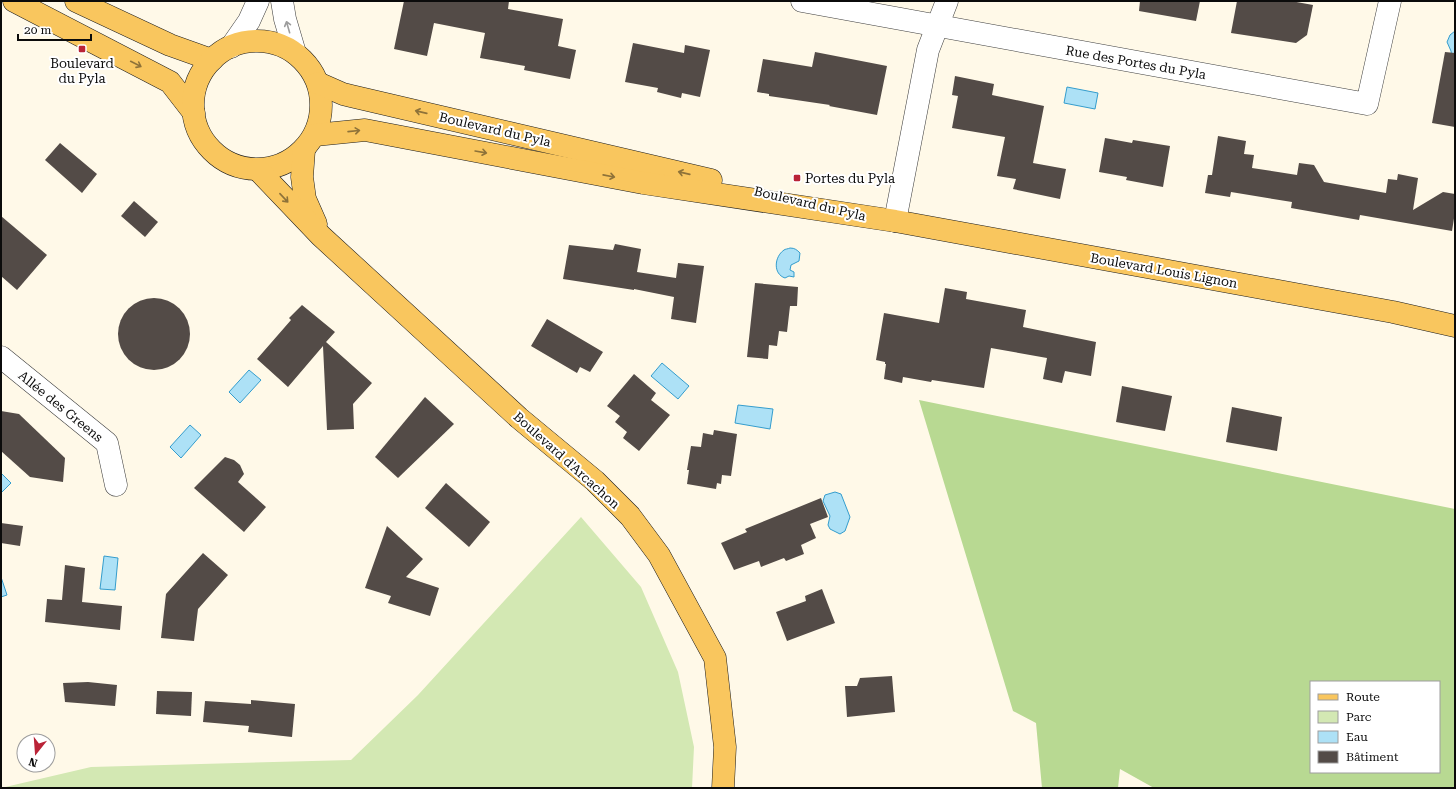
<svg xmlns="http://www.w3.org/2000/svg" width="1456" height="789" viewBox="0 0 1456 789" font-family="'Roboto Serif',serif">
  <style>
    .green { fill: #d3e8b3 }
    .forest { fill: #b8d992; fill-rule: evenodd }
    .water { fill: #ade1f6; stroke: #349dcd }
    .building { fill: #534b47 }
    .lines { fill: none; stroke-linecap: round; stroke-linejoin: round }
    .minor-casing { stroke: #3e3e3e; stroke-width: 23 }
    .major-casing { stroke: #1c1c1c; stroke-width: 23 }
    .minor { stroke: #fff; stroke-width: 22 }
    .major { stroke: #f9c65e; stroke-width: 22 }
    .oneway { stroke: #9d9d9d }
    .oneway2 { stroke: #8e7239 }
    .poi-dot { fill: #ba2337; stroke: #fff; stroke-width: 1.5 }
    .labels { text-anchor: middle; stroke-width: 4; stroke-linejoin: round; paint-order: stroke }
    .street-label { font-size: 13px; fill: #0b0b0b; stroke: #fff }
    .poi-label { font-size: 13px; fill: #0b0b0b; stroke: #fff }
  </style>
  <rect width="100%" height="100%" fill="#fff9e8"/>
  <path class="green" d="M 581,517 L 641,587 L 678,672 L 694,747 L 692,788 L 1,788 L 91,767 L 351,760 L 418,695 Z"/>
  <path class="forest" d="M 919,400 L 1455,509 L 1455,788 L 1154,788 L 1120,769 L 1118,788 L 1042,788 L 1036,723 L 1013,711 ZM 1311,682 L 1439,682 L 1439,772 L 1311,772 Z"/>
  <g class="water">
    <path d="M 1455,31 L 1455,62 L 1452,58 L 1451,51 L 1447,42 L 1450,35 Z"/>
    <path d="M 1067,87 L 1098,93 L 1095,109 L 1064,103 Z"/>
    <path d="M 790,248 C 795,248 797,250 800,253 L 799,261 L 791,265 L 790,270 L 794,272 L 794,277 L 789,276 L 785,278 C 773,274 774,257 784,250 C 785,249 788,249 790,248 Z"/>
    <path d="M 662,363 L 689,386 L 678,399 L 651,376 Z"/>
    <path d="M 249,370 L 261,380 L 240,403 L 229,392 Z"/>
    <path d="M 738,405 L 773,409 L 770,429 L 735,423 Z"/>
    <path d="M 190,425 L 201,435 L 181,458 L 170,447 Z"/>
    <path d="M 1,473 L 11,483 L 1,493 Z"/>
    <path d="M 835,492 L 841,494 L 850,517 L 845,531 L 840,534 L 830,529 L 828,525 L 830,516 L 823,501 L 825,495 Z"/>
    <path d="M 104,556 L 118,558 L 115,590 L 100,589 Z"/>
    <path d="M 1,577 L 7,595 L 1,597 Z"/>
  </g>
  <g class="building">
    <path d="M 404,1 L 509,1 L 508,9 L 563,19 L 558,46 L 576,50 L 570,79 L 524,70 L 525,66 L 480,58 L 485,33 L 434,23 L 427,56 L 394,49 Z"/>
    <path d="M 1140,1 L 1200,1 L 1196,21 L 1139,11 Z"/>
    <path d="M 1237,1 L 1291,1 L 1313,5 L 1307,35 L 1296,43 L 1231,33 Z"/>
    <path d="M 633,43 L 684,53 L 685,45 L 710,50 L 700,97 L 682,93 L 681,98 L 657,92 L 658,88 L 625,82 Z"/>
    <path d="M 815,52 L 887,66 L 877,115 L 829,106 L 830,105 L 769,96 L 769,94 L 757,92 L 763,59 L 812,67 Z"/>
    <path d="M 1445,52 L 1455,53 L 1455,127 L 1432,123 Z"/>
    <path d="M 955,76 L 994,84 L 992,95 L 1044,106 L 1033,163 L 1066,169 L 1060,199 L 1013,189 L 1016,179 L 997,176 L 1005,137 L 952,128 L 958,96 L 952,95 Z"/>
    <path d="M 1218,136 L 1246,141 L 1244,154 L 1254,155 L 1252,168 L 1297,175 L 1299,163 L 1314,165 L 1324,182 L 1386,193 L 1388,179 L 1397,180 L 1398,174 L 1418,178 L 1413,210 L 1443,192 L 1455,194 L 1455,212 L 1452,231 L 1360,215 L 1359,220 L 1291,208 L 1292,202 L 1231,192 L 1230,197 L 1205,193 L 1208,175 L 1212,175 Z"/>
    <path d="M 1105,138 L 1132,143 L 1133,140 L 1170,146 L 1163,187 L 1126,180 L 1127,177 L 1099,172 Z"/>
    <path d="M 60,143 L 97,174 L 82,193 L 45,160 Z"/>
    <path d="M 134,201 L 158,222 L 145,237 L 121,216 Z"/>
    <path d="M 1,216 L 47,255 L 17,290 L 1,276 Z"/>
    <path d="M 615,244 L 641,249 L 637,272 L 676,278 L 678,263 L 704,266 L 696,323 L 671,319 L 674,297 L 634,289 L 634,290 L 563,279 L 569,245 L 613,250 Z"/>
    <path d="M 755,283 L 798,287 L 797,306 L 790,306 L 787,332 L 779,331 L 777,346 L 769,345 L 768,359 L 747,357 Z"/>
    <path d="M 945,288 L 967,292 L 966,299 L 1026,310 L 1023,327 L 1096,342 L 1091,376 L 1065,371 L 1062,383 L 1043,379 L 1047,358 L 991,348 L 984,388 L 932,380 L 931,382 L 903,377 L 902,383 L 884,379 L 886,364 L 885,364 L 885,362 L 876,360 L 884,313 L 939,323 Z"/>
    <circle cx="154" cy="334" r="36"/>
    <path d="M 302,305 L 335,332 L 326,342 L 372,383 L 353,404 L 354,429 L 327,430 L 323,346 L 288,387 L 257,359 L 291,320 L 289,318 Z"/>
    <path d="M 547,319 L 603,352 L 590,372 L 580,367 L 577,373 L 531,346 Z"/>
    <path d="M 634,374 L 656,393 L 651,400 L 670,415 L 639,451 L 623,438 L 627,432 L 615,422 L 620,416 L 607,406 Z"/>
    <path d="M 1122,386 L 1172,396 L 1165,431 L 1116,422 Z"/>
    <path d="M 425,397 L 454,424 L 398,478 L 375,457 Z"/>
    <path d="M 1232,407 L 1282,417 L 1277,451 L 1226,442 Z"/>
    <path d="M 1,411 L 19,414 L 65,458 L 63,482 L 30,477 L 1,451 Z"/>
    <path d="M 714,430 L 737,434 L 731,476 L 722,475 L 721,484 L 717,483 L 716,489 L 687,484 L 689,470 L 687,470 L 691,446 L 701,447 L 703,433 L 713,435 Z"/>
    <path d="M 225,457 L 234,460 L 240,465 L 244,474 L 238,482 L 266,507 L 244,532 L 194,488 Z"/>
    <path d="M 446,483 L 490,522 L 469,547 L 425,508 Z"/>
    <path d="M 821,498 L 828,517 L 810,524 L 816,538 L 801,545 L 804,554 L 786,561 L 784,558 L 761,567 L 759,561 L 734,570 L 721,543 L 747,532 L 745,529 Z"/>
    <path d="M 1,523 L 23,526 L 20,546 L 1,543 Z"/>
    <path d="M 387,526 L 423,559 L 406,577 L 439,588 L 430,616 L 388,603 L 391,596 L 365,588 Z"/>
    <path d="M 203,553 L 228,575 L 198,609 L 194,641 L 161,638 L 166,594 Z"/>
    <path d="M 65,565 L 85,568 L 82,602 L 122,606 L 120,630 L 45,622 L 47,599 L 62,600 Z"/>
    <path d="M 822,589 L 835,623 L 787,641 L 776,612 L 806,601 L 805,596 Z"/>
    <path d="M 892,676 L 895,712 L 847,717 L 845,686 L 857,686 L 860,678 Z"/>
    <path d="M 88,682 L 117,685 L 115,706 L 65,702 L 63,683 Z"/>
    <path d="M 157,691 L 192,692 L 191,716 L 156,714 Z"/>
    <path d="M 251,700 L 295,704 L 292,737 L 248,732 L 249,726 L 203,722 L 205,701 L 251,704 Z"/>
  </g>
  <g class="lines">
    <g class="minor-casing">
      <g id="minor">
        <path d="M 282,1 L 285,19 L 295,53"/>
        <path d="M 802,1 L 1367,104 L 1390,1"/>
        <path d="M 231,47 L 249,21 L 258,1"/>
        <path d="M 895,221 L 928,50 L 947,1"/>
        <path d="M 1,357 L 107,443 L 116,485"/>
      </g>
    </g>
    <g class="major-casing">
      <g id="major">
        <path d="M 14,1 L 170,82 L 194,113"/>
        <path d="M 76,1 L 170,45 L 212,60"/>
        <circle cx="257" cy="105" r="64"/>
        <path d="M 318,83 L 343,94 L 351,96 L 711,180"/>
        <path d="M 315,135 L 365,130 L 643,183 L 895,221 L 1393,312 L 1455,326"/>
        <path d="M 304,150 L 302,177 L 305,199 L 316,224"/>
        <path d="M 258,170 L 321,236 L 519,418 L 595,481 L 630,516 L 659,555 L 715,658 L 725,747 L 723,788"/>
      </g>
    </g>
    <use href="#minor" class="minor"/>
    <use href="#major" class="major"/>
  </g>
  <defs><path id="oneway-shaft" d="M-6 0H5M1.5-3L5.5 0L1.5 3" fill="none" stroke-width="1.6" stroke-linecap="round" stroke-linejoin="round"/></defs>
  <use class="oneway" href="#oneway-shaft" transform="translate(288 27) rotate(-106)"/>
  <g class="oneway2">
    <use href="#oneway-shaft" transform="translate(136 64) rotate(27)"/>
    <use href="#oneway-shaft" transform="translate(421 112) rotate(-167)"/>
    <use href="#oneway-shaft" transform="translate(354 131) rotate(-6)"/>
    <use href="#oneway-shaft" transform="translate(481 152) rotate(10)"/>
    <use href="#oneway-shaft" transform="translate(684 173) rotate(-167)"/>
    <use href="#oneway-shaft" transform="translate(609 176) rotate(11)"/>
    <use href="#oneway-shaft" transform="translate(284 198) rotate(47)"/>
  </g>
  <g class="poi-dot">
    <rect x="78" y="45" width="8" height="8" rx="2"/>
    <rect x="793" y="174" width="8" height="8" rx="2"/>
  </g>
  <g class="labels">
    <g class="street-label">
      <text transform="translate(1136 62) rotate(10)" y="5">Rue des Portes du Pyla</text>
      <text transform="translate(495 129) rotate(13)" y="5">Boulevard du Pyla</text>
      <text transform="translate(810 203) rotate(13)" y="5">Boulevard du Pyla</text>
      <text transform="translate(1164 270) rotate(10)" y="5">Boulevard Louis Lignon</text>
      <text transform="translate(61 406) rotate(39)" y="5">Allée des Greens</text>
      <text transform="translate(567 460) rotate(42)" y="5">Boulevard d'Arcachon</text>
    </g>
    <g class="poi-label">
      <text x="82" y="68">Boulevard<tspan x="82" dy="15">du Pyla</tspan></text>
      <text x="805" y="183" text-anchor="start">Portes du Pyla</text>
    </g>
  </g>
  <rect width="1456" height="789" fill="none" stroke="#0b0b0b" stroke-width="4"/>
  <rect x="1310" y="681" width="130" height="92" fill="#ffffff" stroke="#9d9d9d"/>
  <rect x="1318" y="694" width="20" height="6" fill="#f9c65e" stroke="#9d9d9d"/>
  <text x="1346" y="701" font-size="12" fill="#0b0b0b">Route</text>
  <rect x="1318" y="711" width="20" height="12" fill="#d3e8b3" stroke="#9d9d9d"/>
  <text x="1346" y="721" font-size="12" fill="#0b0b0b">Parc</text>
  <rect x="1318" y="731" width="20" height="12" fill="#ade1f6" stroke="#9d9d9d"/>
  <text x="1346" y="741" font-size="12" fill="#0b0b0b">Eau</text>
  <rect x="1318" y="751" width="20" height="12" fill="#534b47" stroke="#9d9d9d"/>
  <text x="1346" y="761" font-size="12" fill="#0b0b0b">Bâtiment</text>
  <g transform="translate(36 753) rotate(197)"><circle r="19" fill="#ffffff" stroke="#9d9d9d"/>
  <path d="M0-3L7 15L0 10L-7 15Z" fill="#ba2337"/>
  <text y="-6" font-size="11" font-weight="bold" text-anchor="middle" fill="#0b0b0b">N</text>
  </g>
  <path d="M18 34v6h73v-6" fill="none" stroke="#0b0b0b" stroke-width="2"/>
  <text x="24" y="34" font-size="12" fill="#0b0b0b" stroke="#ffffff" stroke-width="3" paint-order="stroke">20 m</text>
</svg>
